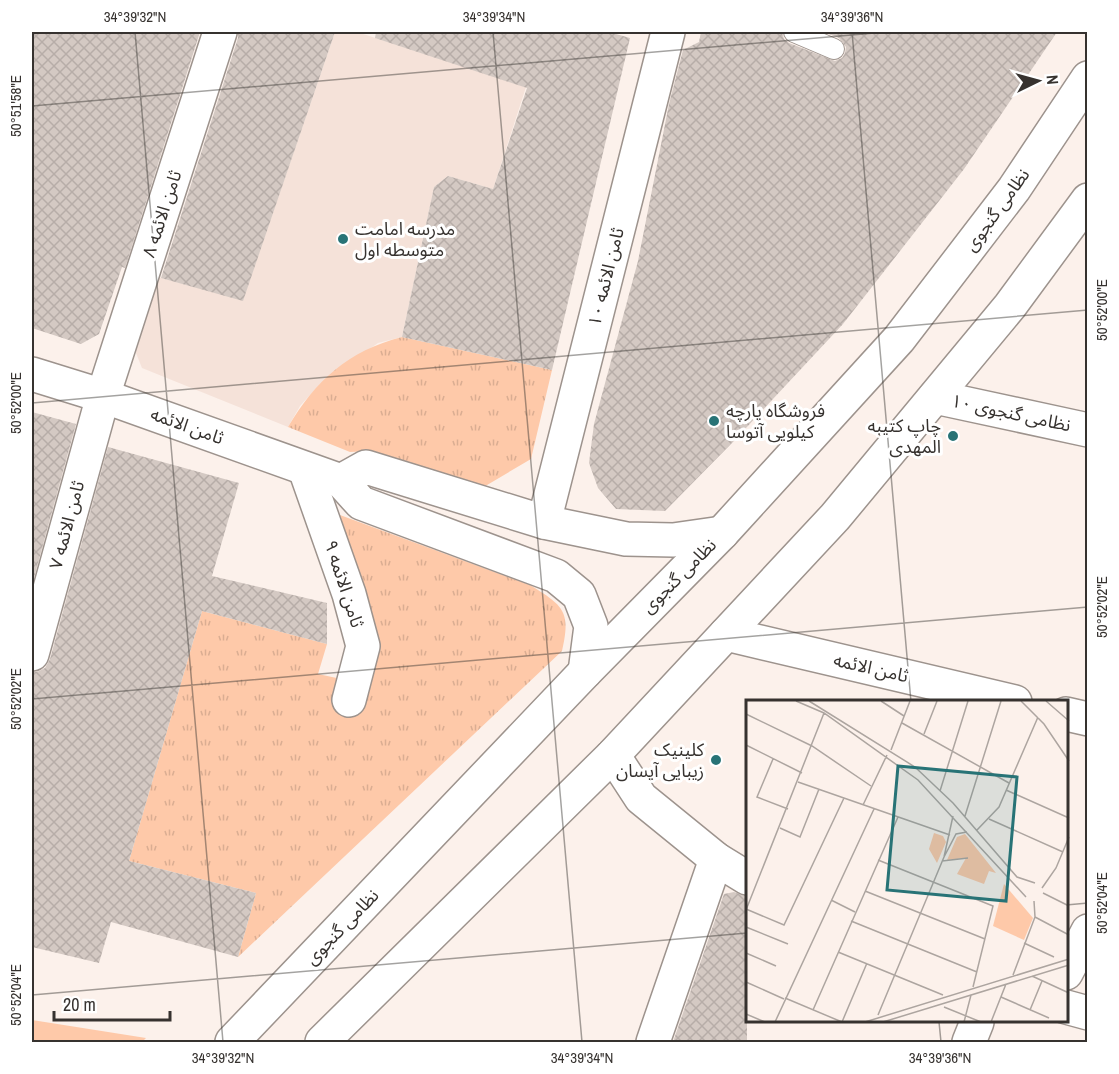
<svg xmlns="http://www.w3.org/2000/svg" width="1119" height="1074" viewBox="0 0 1119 1074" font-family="'Archivo Narrow','Noto Sans Arabic',sans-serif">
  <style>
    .built { fill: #f5e2d9 }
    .grass { fill: #fec9a9 }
    .park { fill: url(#park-tufts) }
    .building { fill: url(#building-cross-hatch) }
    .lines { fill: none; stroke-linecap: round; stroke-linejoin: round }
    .service-casing { stroke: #9d938d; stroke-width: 22 }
    .minor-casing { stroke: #9d938d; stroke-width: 36 }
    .tertiary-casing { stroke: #9d938d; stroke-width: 36 }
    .service { stroke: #fff; stroke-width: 20 }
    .minor { stroke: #fff; stroke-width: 33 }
    .tertiary { stroke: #fff; stroke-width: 33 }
    .ticks { fill: none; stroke: #36322f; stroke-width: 1.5; stroke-opacity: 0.45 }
    .poi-dot { fill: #287376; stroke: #fff; stroke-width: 2 }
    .labels { text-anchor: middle; stroke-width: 6; stroke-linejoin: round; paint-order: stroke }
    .street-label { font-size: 18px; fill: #36322f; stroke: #fff }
    .poi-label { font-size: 18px; fill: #36322f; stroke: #fff; text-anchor: start }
    .inset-road { fill: none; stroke: #ada5a0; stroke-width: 1.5 }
    .view { fill: #287376; fill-opacity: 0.15; stroke: #287376; stroke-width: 3 }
    .inset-edge { fill: none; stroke: #36322f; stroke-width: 3 }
    .neatline { fill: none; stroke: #36322f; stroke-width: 2 }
    .ticks-label { font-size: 15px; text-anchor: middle; fill: #36322f }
  </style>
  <defs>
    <pattern id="park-tufts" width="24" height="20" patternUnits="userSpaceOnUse" patternTransform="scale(1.5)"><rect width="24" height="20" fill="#fec9a9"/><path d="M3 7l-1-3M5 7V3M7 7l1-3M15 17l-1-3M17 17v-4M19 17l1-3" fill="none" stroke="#daad92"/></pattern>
    <pattern id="building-cross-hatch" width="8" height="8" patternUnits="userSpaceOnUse" patternTransform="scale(1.5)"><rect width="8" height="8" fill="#d4c9c3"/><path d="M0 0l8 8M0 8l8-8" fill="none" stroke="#b7ada8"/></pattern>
  </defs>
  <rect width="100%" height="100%" fill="#fcf1eb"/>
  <path class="built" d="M 335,32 L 357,32 L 526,87 L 493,189 L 448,176 L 434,187 L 402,337 L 378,343 L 320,384 L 300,406 L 288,427 L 142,368 L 134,348 L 158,277 L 243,300 Z"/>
  <path class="grass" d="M 32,1020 L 146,1038 L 142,1042 L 32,1042 Z"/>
  <g class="park">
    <path d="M 402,337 L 552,370 L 531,459 L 482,488 L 371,451 L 350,452 L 288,427 C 316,380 348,351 402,337 Z"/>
    <path d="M 321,508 L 530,585 C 564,606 571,611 562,651 L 238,957 L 256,893 L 129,861 L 202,611 L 327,644 L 318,674 L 346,680 L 357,649 Z"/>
  </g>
  <g class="building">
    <path d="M 32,32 L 200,32 L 125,268 L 122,267 L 99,334 L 81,344 L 32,328 Z"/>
    <path d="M 238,32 L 335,32 L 243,301 L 161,278 L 238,38 Z"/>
    <path d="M 376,32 L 609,32 L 630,38 L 552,370 L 402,337 L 434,187 L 448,176 L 493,189 L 527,88 L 375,38 Z"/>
    <path d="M 701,32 L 782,32 L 784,39 L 789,43 L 835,61 L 842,58 L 845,53 L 846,47 L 839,38 L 824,32 L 1057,32 L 964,169 L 843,324 L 731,444 L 665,511 L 616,509 L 598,488 L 589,463 L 594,424 L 638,261 L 669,104 L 683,50 L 699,42 Z"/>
    <path d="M 32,412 L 76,424 L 32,585 Z"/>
    <path d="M 108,447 L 239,483 L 212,576 L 327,603 L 327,644 L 202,611 L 129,861 L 256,893 L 238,957 L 111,922 L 99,963 L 32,947 L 32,672 L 37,672 L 45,668 L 50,659 Z"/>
    <path d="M 734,892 L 747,897 L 747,1042 L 673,1042 L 724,894 Z"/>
  </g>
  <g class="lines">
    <g class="service-casing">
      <path id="service" d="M 794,32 L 834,49"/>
    </g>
    <g class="minor-casing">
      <g id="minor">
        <path d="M 935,397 L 1088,430"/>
        <path d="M 305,469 L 349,594 L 363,646 L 349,700"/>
        <path d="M 544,522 L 668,32"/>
        <path d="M 726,634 L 1015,702"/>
        <path d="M 32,654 L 103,396 L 220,32"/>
        <path d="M 1066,714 L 1088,719"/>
        <path d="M 613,755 L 641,798 L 716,859 L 747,878"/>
        <path d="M 1066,973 L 1088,931"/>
        <path d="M 1066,1007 L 1088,1013"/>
        <path d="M 653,1042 L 716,859"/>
        <path d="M 969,1042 L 977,1022"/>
      </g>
    </g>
    <g class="tertiary-casing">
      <g id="tertiary">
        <path d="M 32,374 L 103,396 L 341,481 L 361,503 L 556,576 L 579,595 L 591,626 L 585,672"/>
        <path d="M 341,481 L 366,467 L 544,522 L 626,539 L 673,540 L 722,533"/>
        <path d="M 232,1042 L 585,672 L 722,533 L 899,339 L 1014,189 L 1088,78"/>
        <path d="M 322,1042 L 613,755 L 835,517 L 1010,306 L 1088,200"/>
      </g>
    </g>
    <use href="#service" class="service"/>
    <use href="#minor" class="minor"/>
    <use href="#tertiary" class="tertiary"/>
  </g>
  <path class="ticks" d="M 135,32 L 223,1042M 493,32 L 582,1042M 852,32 L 911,702M 32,106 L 886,32M 32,403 L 1088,310M 32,699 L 1088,607M 1066,905 L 1088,903M 32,995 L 747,933M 939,1022 L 941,1042"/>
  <g class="poi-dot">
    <circle cx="343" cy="239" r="6"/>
    <circle cx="714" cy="421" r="6"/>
    <circle cx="953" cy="436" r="6"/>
    <circle cx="716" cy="760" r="6"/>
  </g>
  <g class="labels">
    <g class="street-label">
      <text transform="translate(997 210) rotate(-54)" y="6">نظامی گنجوی</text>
      <text transform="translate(162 214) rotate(-72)" y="6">ثامن الائمه ۸</text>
      <text transform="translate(606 277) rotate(-76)" y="6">ثامن الائمه ۱۰</text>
      <text transform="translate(1011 413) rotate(12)" y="6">نظامی گنجوی ۱۰</text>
      <text transform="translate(187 426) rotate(20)" y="6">ثامن الائمه</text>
      <text transform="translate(67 525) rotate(-75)" y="6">ثامن الائمه ۷</text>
      <text transform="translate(679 576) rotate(-45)" y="6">نظامی گنجوی</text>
      <text transform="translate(344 584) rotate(72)" y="6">ثامن الائمه ۹</text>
      <text transform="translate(871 668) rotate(13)" y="6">ثامن الائمه</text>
      <text transform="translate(342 927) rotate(-46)" y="6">نظامی گنجوی</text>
    </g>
    <g class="poi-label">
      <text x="355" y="235">مدرسه امامت<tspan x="355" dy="21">متوسطه اول</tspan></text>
      <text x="726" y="417">فروشگاه پارچه<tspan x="726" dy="21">کیلویی آتوسا</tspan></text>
      <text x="941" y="432" text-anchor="end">چاپ‌ کتیبه<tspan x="941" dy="21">المهدی</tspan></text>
      <text x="704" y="756" text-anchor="end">کلینیک<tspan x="704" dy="21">زیبایی آیسان</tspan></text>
    </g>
  </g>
  <g transform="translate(746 700)">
    <rect width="322" height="322" fill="#fcf1eb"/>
    <path d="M 258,184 L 287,218 L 278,240 L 247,226 Z" fill="#fec9a9"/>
    <path d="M 188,133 L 197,136 L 200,142 L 191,163 L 183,149 ZM 219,134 L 250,173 L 243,171 L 238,184 L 211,174 L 220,158 L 201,160 L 211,137 Z" fill="#fec9a9"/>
    <path class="inset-road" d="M 50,1 L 78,13 L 172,80 L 280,197M 63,1 L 169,67 L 207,103 L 271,177 L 289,183M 135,1 L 158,16M 275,1 L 298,24 L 323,61M 300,1 L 323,21M 0,14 L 66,46 L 125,86M 156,23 L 263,83M 178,34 L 191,1M 0,45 L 56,73M 145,50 L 164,1M 27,59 L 11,97 L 42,109M 52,82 L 204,135M 260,90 L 323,118M 194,91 L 222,1M 117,105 L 141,55M 219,116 L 255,1M 243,119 L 317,152M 34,128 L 54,137 L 73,89M 231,130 L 253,107 L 292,17M 198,157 L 207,116M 132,160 L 247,206 L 227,287M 196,161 L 222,158M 296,188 L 310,168 L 323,137M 119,191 L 239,239M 297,193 L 323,206M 85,200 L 109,212M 0,209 L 38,225 L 98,98M 0,210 L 78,13M 289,217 L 323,235M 105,221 L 231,272M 0,227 L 42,244M 278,243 L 308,257M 92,252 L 197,295M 0,253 L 30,266M 267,275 L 289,217 L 288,201M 286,276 L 323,293M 0,282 L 38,299M 255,297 L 303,318M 39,298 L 96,322M 198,307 L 235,322M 67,310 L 152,117M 284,310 L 296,281M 0,314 L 19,322M 132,315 L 198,157 L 210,134 L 221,132M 29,322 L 128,109M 96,322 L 121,263M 119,322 L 323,259M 137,322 L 323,265M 218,322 L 225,295M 245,322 L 260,284"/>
    <path class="view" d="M 152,66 L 271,77 L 260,201 L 141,190 Z"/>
    <rect width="322" height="322" class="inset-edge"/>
  </g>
  <rect width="1119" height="1074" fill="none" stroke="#ffffff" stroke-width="66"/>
  <g transform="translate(1038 81) rotate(85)" stroke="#ffffff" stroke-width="4.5" paint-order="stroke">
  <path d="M0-4.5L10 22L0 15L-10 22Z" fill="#36322f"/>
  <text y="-9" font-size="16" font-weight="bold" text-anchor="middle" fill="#36322f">N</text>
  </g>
  <path d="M54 1011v9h116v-9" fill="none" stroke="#36322f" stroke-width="3"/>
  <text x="63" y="1011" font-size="18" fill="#36322f" stroke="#ffffff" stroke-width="4.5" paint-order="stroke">20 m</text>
  <rect x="33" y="33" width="1053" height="1008" class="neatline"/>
  <g class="ticks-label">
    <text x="135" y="22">34°39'32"N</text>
    <text x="494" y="22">34°39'34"N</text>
    <text x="852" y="22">34°39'36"N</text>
    <text transform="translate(16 106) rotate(-90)" y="5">50°51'58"E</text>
    <text transform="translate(1102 310) rotate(-90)" y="5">50°52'00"E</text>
    <text transform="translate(16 403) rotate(-90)" y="5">50°52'00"E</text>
    <text transform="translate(1102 607) rotate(-90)" y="5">50°52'02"E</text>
    <text transform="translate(16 699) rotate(-90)" y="5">50°52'02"E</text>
    <text transform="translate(1102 903) rotate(-90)" y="5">50°52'04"E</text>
    <text transform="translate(16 995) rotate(-90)" y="5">50°52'04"E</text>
    <text x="223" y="1063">34°39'32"N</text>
    <text x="582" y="1063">34°39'34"N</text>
    <text x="940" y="1063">34°39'36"N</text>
  </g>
</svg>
